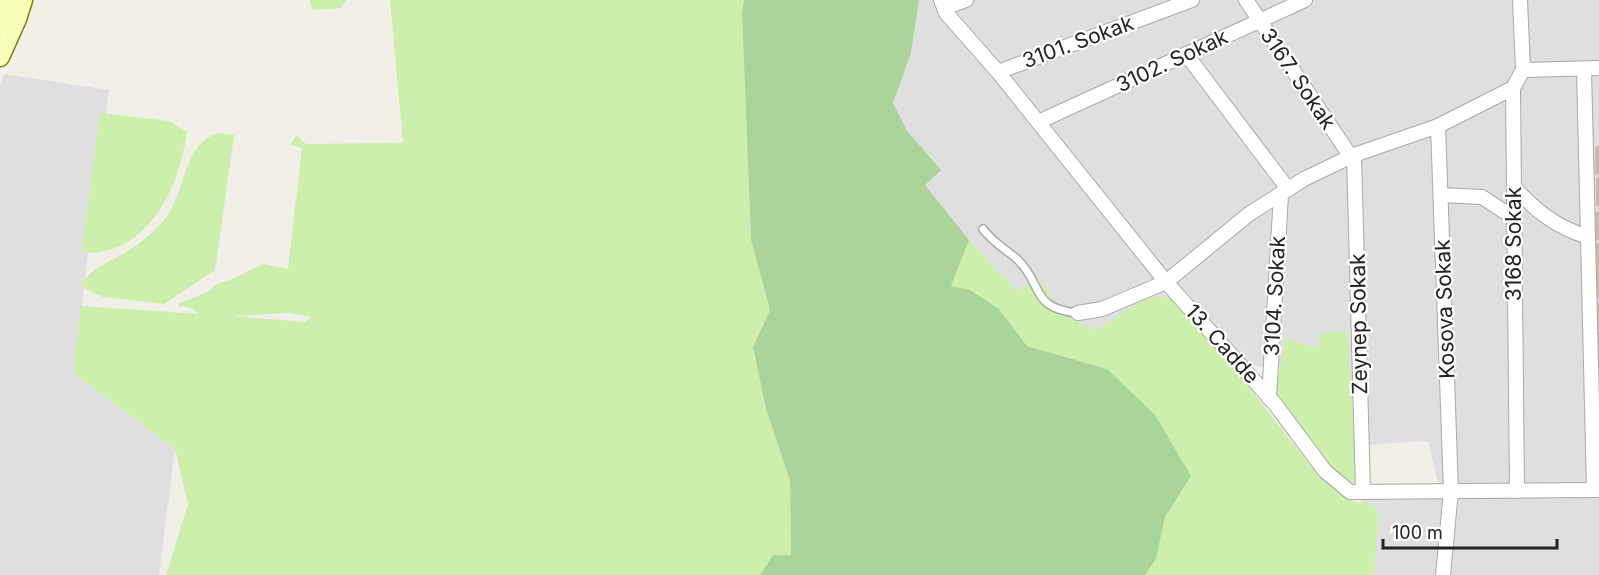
<svg xmlns="http://www.w3.org/2000/svg" width="1599" height="575" viewBox="0 0 1599 575" font-family="Inter,sans-serif">
  <style>
    .residential { fill: #e0dfdf }
    .grass { fill: #ccefac; fill-rule: evenodd }
    .forest { fill: #abd49a }
    .building { fill: #c8bfb7; stroke: #c6b6a9; stroke-width: 1.5 }
    .lines { fill: none; stroke-linecap: round; stroke-linejoin: round }
    .service-casing { stroke: #a9a9a9; stroke-width: 10 }
    .minor-casing { stroke: #a9a9a9; stroke-width: 16 }
    .secondary-casing { stroke: #738200; stroke-width: 21 }
    .service { stroke: #fff; stroke-width: 7 }
    .minor { stroke: #fff; stroke-width: 14 }
    .secondary { stroke: #fafebb; stroke-width: 18 }
    .labels { text-anchor: middle; stroke-width: 4.5; stroke-linejoin: round; paint-order: stroke }
    .street-label { font-size: 21px; fill: #222; stroke: #fff }
  </style>
  <rect width="100%" height="100%" fill="#f2efe8"/>
  <g class="residential">
    <path d="M 916,0 L 1599,0 L 1599,575 L 1373,575 L 1361,499 L 1441,495 L 1428,441 L 1365,445 L 1282,367 L 1064,361 L 885,147 Z"/>
    <path d="M 4,74 L 109,90 L 73,373 L 175,449 L 159,575 L 0,575 L 0,85 Z"/>
  </g>
  <g class="grass">
    <path d="M 309,0 L 346,0 L 341,8 L 313,10 Z"/>
    <path d="M 390,0 L 744,0 L 742,13 L 751,240 L 770,310 L 753,347 L 766,409 L 790,481 L 791,555 L 773,555 L 760,575 L 166,575 L 188,504 L 175,449 L 73,373 L 81,306 L 200,314 L 191,308 L 178,306 L 179,303 L 208,292 L 215,285 L 235,278 L 263,264 L 288,269 L 302,148 L 290,145 L 297,135 L 306,144 L 403,143 ZM 290,313 L 311,317 L 305,322 L 232,316 Z"/>
    <path d="M 100,113 L 169,121 L 187,132 C 180,186 149,254 85,253 L 82,248 Z"/>
    <path d="M 219,133 L 234,135 L 215,270 L 164,304 L 103,297 L 82,287 L 82,283 C 93,267 107,263 123,254 C 138,245 154,232 165,219 C 187,192 182,143 219,133 Z"/>
    <path d="M 969,240 L 1017,292 L 1037,276 C 1054,299 1066,321 1095,330 L 1148,297 L 1166,297 L 1176,301 L 1215,344 L 1311,466 L 1337,492 L 1353,501 L 1376,506 L 1378,517 L 1374,575 L 1145,575 L 1156,559 L 1165,517 L 1191,476 L 1107,369 L 1027,346 L 999,309 L 951,286 Z"/>
    <path d="M 1347,331 L 1358,478 L 1353,485 C 1329,483 1290,421 1274,401 L 1285,339 L 1318,348 L 1320,333 Z"/>
  </g>
  <path class="forest" d="M 744,0 L 919,0 L 911,53 L 893,103 L 907,131 L 941,170 L 925,185 L 969,240 L 951,286 L 970,290 L 999,309 L 1027,346 L 1107,369 L 1155,415 L 1191,476 L 1165,517 L 1156,559 L 1145,575 L 760,575 L 773,555 L 791,555 L 790,481 L 766,409 L 753,347 L 770,310 L 751,240 L 742,13 Z"/>
  <g class="building">
    <path d="M 1596,147 L 1599,147 L 1599,173 L 1596,174 Z"/>
    <path d="M 1597,178 L 1599,179 L 1599,205 L 1597,205 Z"/>
    <rect x="1596" y="213" width="3" height="26"/>
    <rect x="1596" y="244" width="3" height="26"/>
    <path d="M 1596,271 L 1599,272 L 1599,297 L 1596,298 Z"/>
    <path d="M 1597,303 L 1599,304 L 1599,329 L 1597,330 Z"/>
    <rect x="1595" y="332" width="4" height="26"/>
  </g>
  <g class="lines">
    <g class="service-casing">
      <path id="service" d="M 983,229 C 993,243 1006,249 1018,260 C 1044,286 1030,308 1078,313"/>
    </g>
    <g class="minor-casing">
      <g id="minor">
        <path d="M 941,0 L 946,13 L 998,72 L 1166,282 L 1275,404 L 1325,471 L 1350,492 L 1599,490"/>
        <path d="M 1246,0 L 1351,157"/>
        <path d="M 944,8 L 966,0"/>
        <path d="M 1186,54 L 1288,189"/>
        <path d="M 1584,69 L 1594,490"/>
        <path d="M 1523,70 L 1599,68"/>
        <path d="M 998,72 L 1192,0"/>
        <path d="M 1038,122 L 1305,0"/>
        <path d="M 1438,126 L 1451,491 L 1443,575"/>
        <path d="M 1354,155 L 1363,492"/>
        <path d="M 1514,187 C 1537,212 1556,227 1588,237"/>
        <path d="M 1441,195 L 1482,197 L 1514,218"/>
        <path d="M 1078,313 L 1102,309 L 1166,282 L 1249,214 L 1304,179 L 1354,155 L 1438,126 L 1513,88"/>
        <path d="M 1269,398 L 1281,194"/>
        <path d="M 1517,491 L 1513,88 L 1523,70 L 1520,0"/>
      </g>
    </g>
    <g class="secondary-casing">
      <g id="secondary">
        <path d="M 0,25 L 7,0"/>
        <path d="M 0,57 L 17,19 L 23,0"/>
      </g>
    </g>
    <use href="#service" class="service"/>
    <use href="#minor" class="minor"/>
    <use href="#secondary" class="secondary"/>
  </g>
  <g class="labels">
    <g class="street-label">
      <text transform="translate(1078 42) rotate(-20)" y="7">3101. Sokak</text>
      <text transform="translate(1172 61) rotate(-25)" y="7">3102. Sokak</text>
      <text transform="translate(1298 79) rotate(56)" y="7">3167. Sokak</text>
      <text transform="translate(1514 244) rotate(-90)" y="7">3168 Sokak</text>
      <text transform="translate(1275 296) rotate(-87)" y="7">3104. Sokak</text>
      <text transform="translate(1445 309) rotate(-92)" y="7">Kosova Sokak</text>
      <text transform="translate(1359 324) rotate(-91)" y="7">Zeynep Sokak</text>
      <text transform="translate(1222 344) rotate(48)" y="7">13. Cadde</text>
    </g>
  </g>
  <path d="M1383 539v9h174v-9" fill="none" stroke="#222222" stroke-width="3"/>
  <text x="1392" y="539" font-size="18" fill="#222222" stroke="#ffffff" stroke-width="4.5" paint-order="stroke">100 m</text>
</svg>
